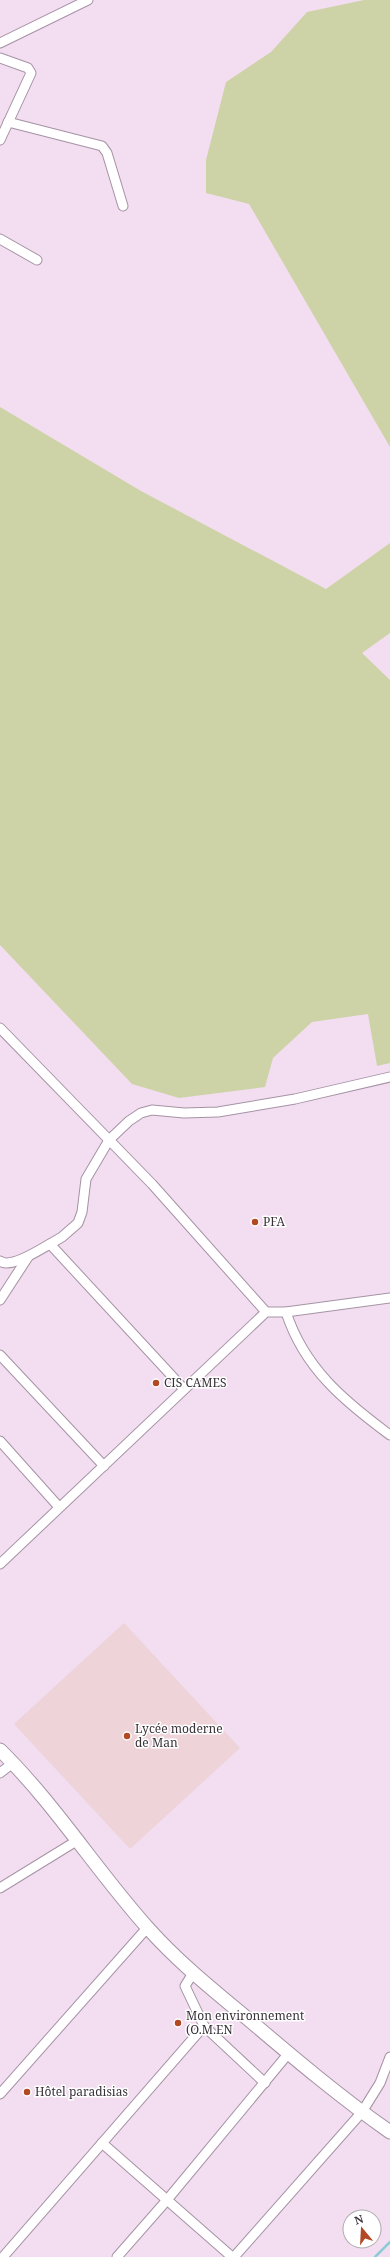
<svg xmlns="http://www.w3.org/2000/svg" width="390" height="2257" viewBox="0 0 390 2257" font-family="'Noto Serif',serif">
  <style>
    .education { fill: #eed4d9 }
    .green { fill: #ced3a7 }
    .lines { fill: none; stroke-linecap: round; stroke-linejoin: round }
    .stream { stroke: #8ccbd6; stroke-width: 2.5 }
    .street-casing { stroke: #a593a4; stroke-width: 11 }
    .secondary-casing { stroke: #a593a4; stroke-width: 15 }
    .street { stroke: #fff; stroke-width: 9 }
    .secondary { stroke: #fff; stroke-width: 13 }
    .poi-dot { fill: #b04924; stroke: #fff; stroke-width: 1.5 }
    .labels { text-anchor: middle; stroke-width: 3; stroke-linejoin: round; paint-order: stroke }
    .poi-label { font-size: 12px; fill: #383138; stroke: #fff; text-anchor: start }
  </style>
  <rect width="100%" height="100%" fill="#f2def0"/>
  <path class="education" d="M 124,1623 L 240,1748 L 130,1849 L 14,1724 Z"/>
  <g class="green">
    <path d="M 364,0 L 390,0 L 390,447 L 249,204 L 206,193 L 206,160 L 226,82 L 271,52 L 307,12 Z"/>
    <path d="M 0,407 L 141,491 L 326,589 L 390,543 L 390,633 L 362,653 L 390,680 L 390,1063 L 377,1066 L 368,1014 L 312,1022 L 273,1058 L 265,1087 L 179,1098 L 132,1084 L 0,945 Z"/>
  </g>
  <g class="lines">
    <path class="stream" d="M 375,2257 L 390,2242"/>
    <g class="street-casing">
      <g id="street">
        <path d="M 0,43 L 88,0"/>
        <path d="M 0,58 L 28,68 L 31,73 L 0,140"/>
        <path d="M 8,122 L 102,146 L 107,153 L 123,206"/>
        <path d="M 0,239 L 37,260"/>
        <path d="M 0,1028 L 152,1184 L 266,1312"/>
        <path d="M 50,1244 L 62,1237 L 78,1223 L 82,1212 L 86,1179 L 109,1140 L 129,1121 L 141,1113 L 152,1110 L 184,1113 L 218,1112 L 295,1099 L 390,1077"/>
        <path d="M 0,1261 C 11,1269 39,1250 50,1244 L 183,1388"/>
        <path d="M 0,1300 L 28,1257"/>
        <path d="M 286,1312 C 304,1368 344,1401 390,1435"/>
        <path d="M 0,1355 L 104,1466"/>
        <path d="M 0,1441 L 59,1507"/>
        <path d="M 0,1564 L 266,1312 L 286,1312 L 390,1298"/>
        <path d="M 0,1773 L 13,1763"/>
        <path d="M 0,1888 L 78,1840"/>
        <path d="M 204,2026 L 265,2083"/>
        <path d="M 0,2094 L 147,1928"/>
        <path d="M 102,2143 L 232,2257"/>
        <path d="M 3,2257 L 204,2026 L 185,1986 L 193,1973"/>
        <path d="M 117,2257 L 167,2200 L 288,2054"/>
        <path d="M 234,2257 L 362,2112 L 380,2083 L 390,2057"/>
      </g>
    </g>
    <g class="secondary-casing">
      <path id="secondary" d="M 0,1750 C 55,1804 96,1870 147,1927 C 177,1961 213,1990 248,2019 C 294,2058 340,2097 390,2132"/>
    </g>
    <use href="#street" class="street"/>
    <use href="#secondary" class="secondary"/>
  </g>
  <g class="poi-dot">
    <circle cx="255" cy="1222" r="4"/>
    <circle cx="156" cy="1383" r="4"/>
    <circle cx="127" cy="1736" r="4"/>
    <circle cx="178" cy="2023" r="4"/>
    <circle cx="27" cy="2092" r="4"/>
  </g>
  <g class="labels">
    <g class="poi-label">
      <text x="263" y="1226">PFA</text>
      <text x="164" y="1387">CIS CAMES</text>
      <text x="135" y="1733">Lycée moderne<tspan x="135" dy="14">de Man</tspan></text>
      <text x="186" y="2020">Mon environnement<tspan x="186" dy="14">(O.M.EN</tspan></text>
      <text x="35" y="2096">Hôtel paradisias</text>
    </g>
  </g>
  <g transform="translate(362 2229) rotate(342)"><circle r="19" fill="#ffffff" stroke="#afadaf"/>
  <path d="M0-3L7 15L0 10L-7 15Z" fill="#b04924"/>
  <text y="-6" font-size="11" font-weight="bold" text-anchor="middle" fill="#383138">N</text>
  </g>
</svg>
